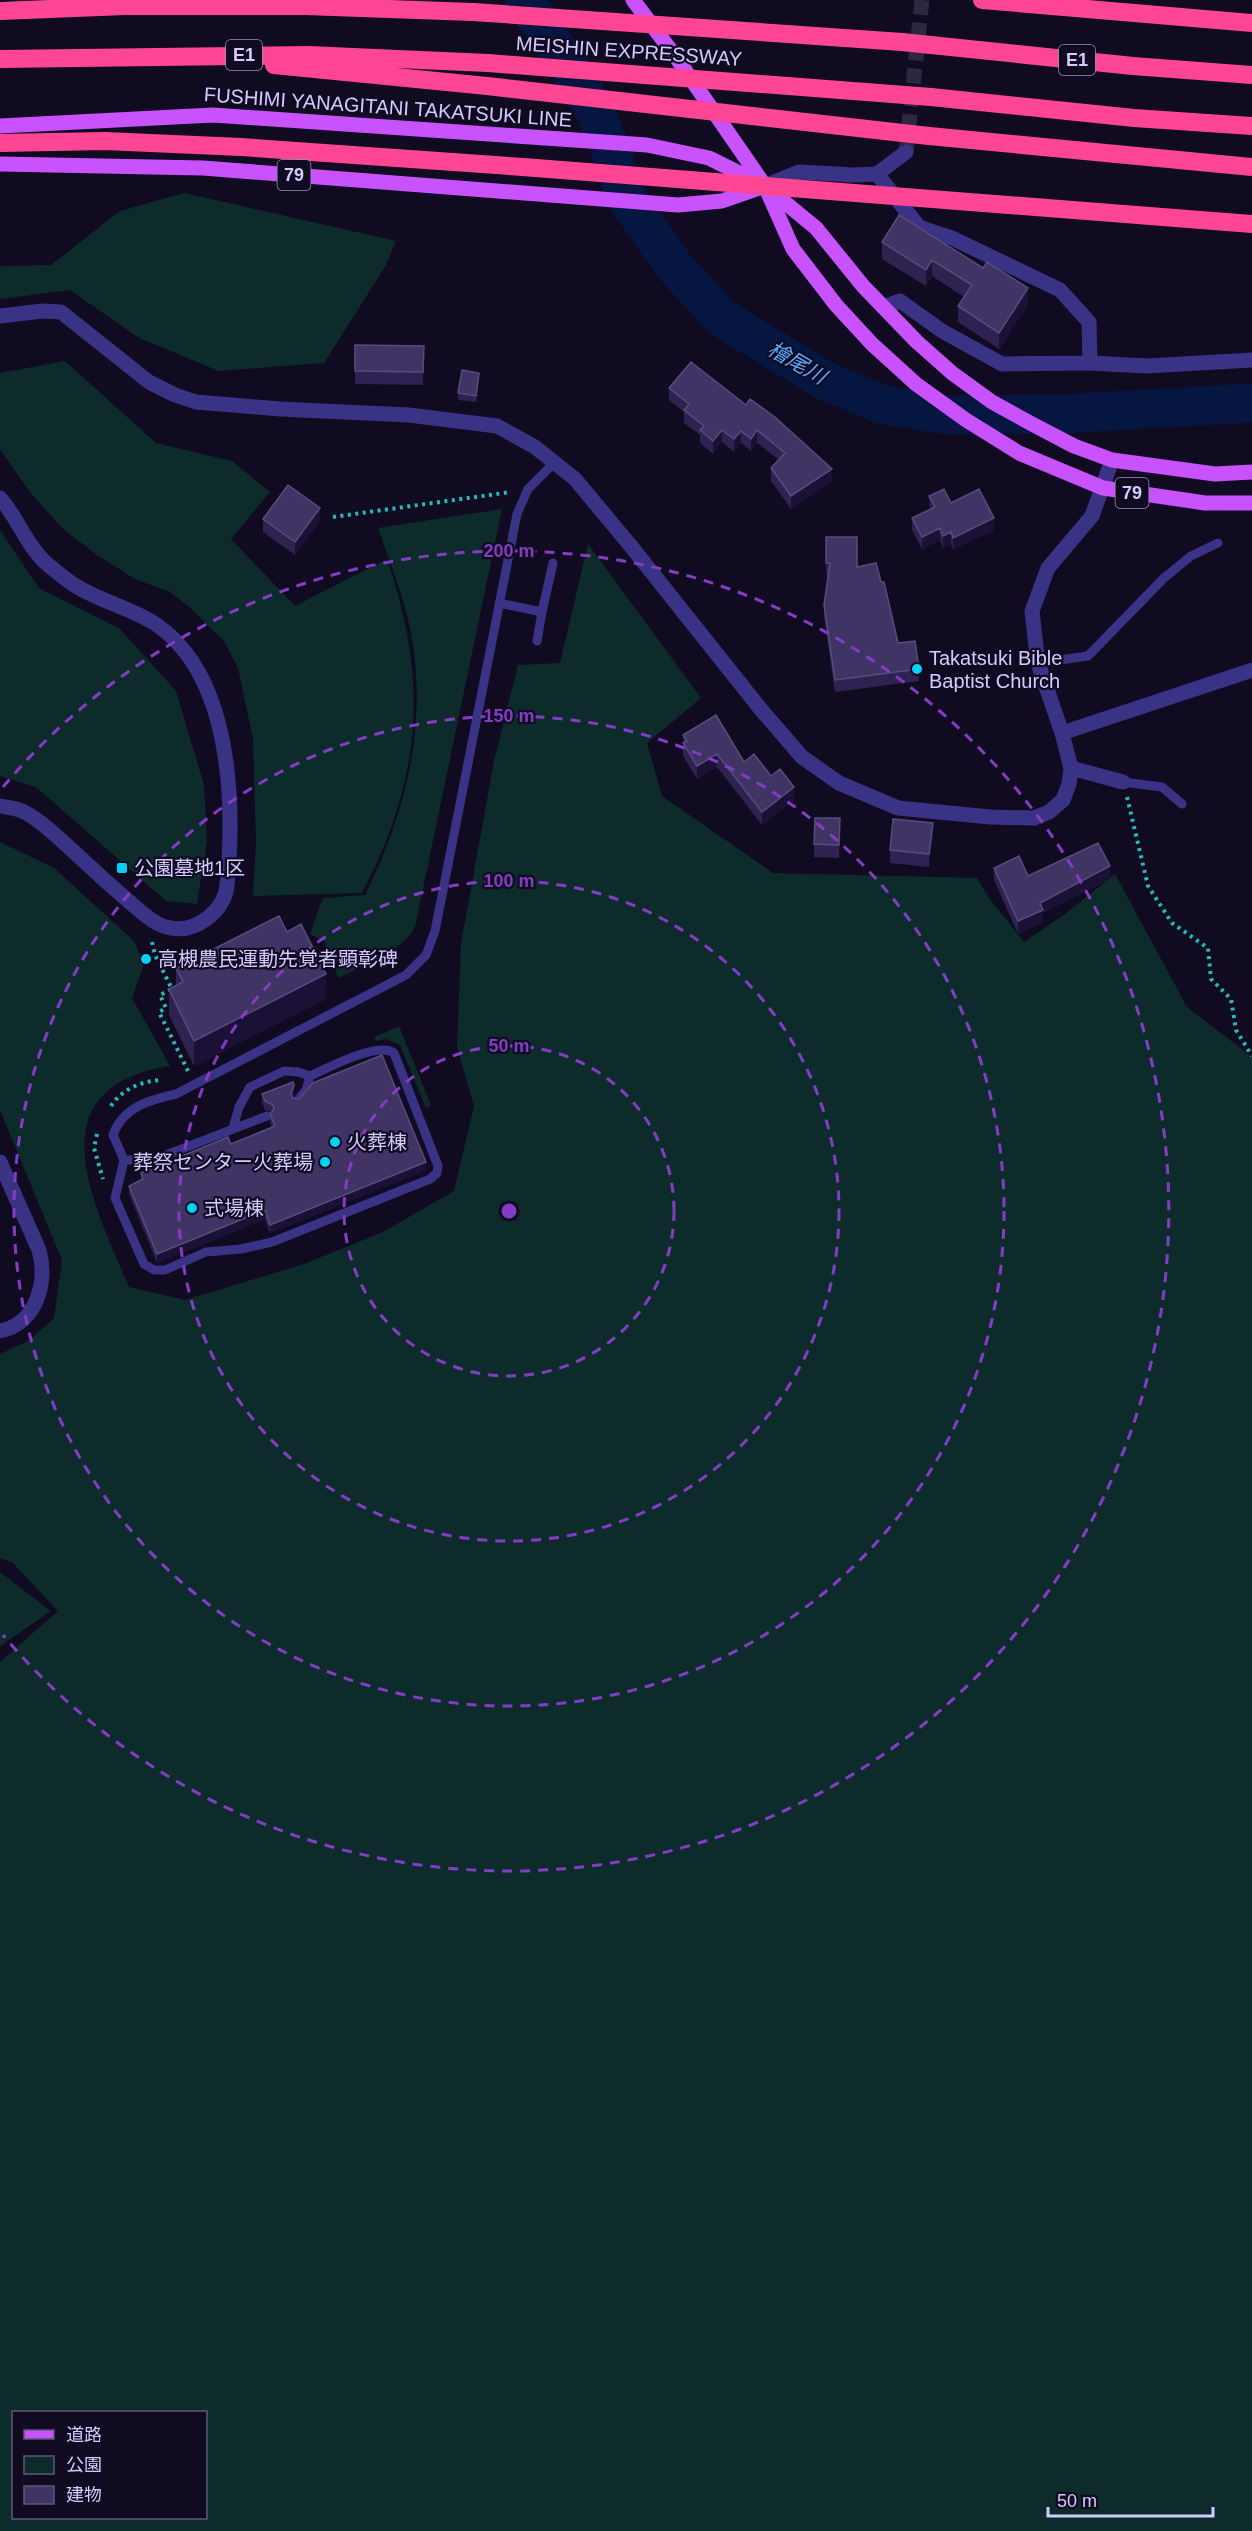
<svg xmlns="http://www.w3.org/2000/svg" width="1252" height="2531" font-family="Arial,'Noto Sans JP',sans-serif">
	<rect width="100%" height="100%" fill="#100b21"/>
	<path fill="#0e2b2c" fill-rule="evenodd" d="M 184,193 L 396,241 L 386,265 L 324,363 L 219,371 L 139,338 L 70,290 L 0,299 L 0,266 L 51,265 L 120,211 Z
		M 65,361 L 156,443 L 232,461 L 270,492 L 231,539 L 295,606 L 387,559 C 429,682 422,778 362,893 L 253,896 L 256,841 L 253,739 L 238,668 L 224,641 L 188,606 L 170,592 L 135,579 L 97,555 L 63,529 L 29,491 L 0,449 L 0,373 Z
		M 502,509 L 415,927 C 398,955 367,964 338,978 L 324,941 L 310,934 L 323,898 L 365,895 C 406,813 428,725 411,633 C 404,597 390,562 378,528 Z
		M 0,530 L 39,588 L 119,628 L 176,691 L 204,785 L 207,841 L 197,904 L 166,901 L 36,787 L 0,776 Z
		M 588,544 L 701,698 L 647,743 L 662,796 L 773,873 L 977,878 L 989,898 L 1024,942 L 1065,914 L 1115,874 L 1187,1007 L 1252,1057 L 1252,2531 L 0,2531 L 0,1662 L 58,1611 L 13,1563 L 0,1558 L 0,1354 L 28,1341 L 54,1318 L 62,1260 L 0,1110 L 0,842 L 54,868 L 134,941 L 144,964 L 132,998 L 170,1066 C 32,1088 94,1204 129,1287 L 185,1300 L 304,1264 L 383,1232 L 454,1191 L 474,1106 L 457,1047 L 461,944 L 494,761 L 518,665 L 560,663 ZM 14,2412 L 206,2412 L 206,2518 L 14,2518 Z
		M 399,1026 L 431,1105 L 426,1108 L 400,1045 L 386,1039 L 376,1041 L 374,1037 Z
		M 0,1572 L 51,1611 L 0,1646 Z"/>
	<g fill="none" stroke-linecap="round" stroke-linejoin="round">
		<path stroke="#051740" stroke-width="39" d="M 524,0 L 572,71 L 595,111 L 612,154 L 625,196 L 674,266 L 722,318 L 824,380 L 883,405 L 947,415 L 1059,414 L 1252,403"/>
		<path stroke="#2d2842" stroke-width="15" stroke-dasharray="15 8" stroke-linecap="butt" d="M 906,152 L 922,0"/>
		<path stroke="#23bbbb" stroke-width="4" stroke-dasharray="3 4.5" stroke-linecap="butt" d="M 333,517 L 511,492
			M 1127,797 L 1148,886 L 1172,923 L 1208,948 L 1211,979 L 1231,999 L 1236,1030 L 1252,1056
			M 152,942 L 155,955 L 172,989 L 160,995 L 166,1008 L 159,1012 L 188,1071
			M 111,1106 C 122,1089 142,1081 161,1080
			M 97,1134 L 94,1148 L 103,1179"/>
		<path stroke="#3a3285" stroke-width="9" d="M 499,603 L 542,612 L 553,563
			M 537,641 L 542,612
			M 1038,663 L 1088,656 L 1164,578 L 1191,556 L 1218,543
			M 1123,782 L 1162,787 L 1182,804
			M 267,1116 L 153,1160 L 124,1160 L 113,1135 C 123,1107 149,1100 176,1094 L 406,975 L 426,955 L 435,931 L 517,514 L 528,489 L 554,463
			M 233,1128 L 239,1107 L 250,1087 L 284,1071 L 298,1072 L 310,1076
			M 124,1160 L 115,1198 L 144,1264 L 154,1270 L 165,1270 L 206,1252 L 241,1249 L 272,1242 L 430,1179 L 437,1173 L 438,1166 L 394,1053 C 378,1041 328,1068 310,1076 L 306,1090 L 297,1101"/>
		<path stroke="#3a3285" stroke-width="15" d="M 877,174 L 919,227 L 952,238 L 1060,290 L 1089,322 L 1090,363
			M 765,186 L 799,172 L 853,175 L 877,174 L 906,152
			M 883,307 L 900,301 L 942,331 L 1002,364 L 1090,363 L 1147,366 L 1252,360
			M 0,316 L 42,311 L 61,312 L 149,382 L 175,395 L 196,402 L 280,409 L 409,415 L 497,426 L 535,447 L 575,479 L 630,545 L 763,712 L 802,757 L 839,783 L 898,808 L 990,817 L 1034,818 L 1049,812 L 1063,800 L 1069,784 L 1071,768 L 1062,733 L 1038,663 L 1032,611 L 1048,568 L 1092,516 L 1112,460
			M 0,498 C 18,518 26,545 47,564 C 56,571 66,580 76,586 C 100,601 130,608 154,623 C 232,674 235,803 227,886 C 224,911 196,933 171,928 C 156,926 144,914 133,905 C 112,887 92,869 72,850 C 56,836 41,820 22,811 C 16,808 7,807 0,806
			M 1062,733 L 1252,670
			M 1071,768 L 1123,782
			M 0,1162 L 39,1250 C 48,1281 37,1324 0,1331"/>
		<path stroke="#c952ff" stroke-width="15" d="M 633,0 L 678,60 L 765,186 L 793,249 L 836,305 L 872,344 L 916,384 L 966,420 L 1019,453 L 1103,488 L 1205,503 L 1252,503
			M 0,126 L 213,115 L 647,145 L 709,158 L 765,186 L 816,228 L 863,286 L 916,341 L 952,373 L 992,402 L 1032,424 L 1074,446 L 1112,460 L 1215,474 L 1252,472
			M 0,164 L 203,168 L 678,205 L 722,201 L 762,187"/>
		<path stroke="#ff4694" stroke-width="18" d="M 982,0 L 1252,23
			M 0,11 L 125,6 L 305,6 L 473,12
			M 902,42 L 1133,66 L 1252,75
			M 0,59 L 308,55 L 488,63
			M 274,65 L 487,86
			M 931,97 L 1134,118 L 1252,126
			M 929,136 L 1252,167
			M 0,143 L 105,141 L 241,147 L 523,167"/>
		<path stroke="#ff4694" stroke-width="18" d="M 473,12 L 902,42
			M 488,63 L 931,97
			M 487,86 L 929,136
			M 523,167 L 1252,224"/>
	</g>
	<path fill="#2e2251" d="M 899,215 L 1028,305 L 999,349 L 958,322 L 958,306 L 964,297 L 932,276 L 926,286 L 882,259 L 882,242 Z
		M 355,345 L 424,346 L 423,385 L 355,384 Z
		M 691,362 L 832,481 L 791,509 L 771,481 L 771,468 L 779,460 L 757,443 L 751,451 L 741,443 L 734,452 L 722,442 L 713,454 L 700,443 L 700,435 L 684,423 L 684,412 L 669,400 L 669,388 Z
		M 479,379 L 476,402 L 458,400 L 458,393 Z
		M 929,496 L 951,503 L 994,530 L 953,550 L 951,544 L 943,548 L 940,540 L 922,549 L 912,530 L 912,518 L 930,509 Z
		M 263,519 L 320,521 L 295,555 L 263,532 Z
		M 826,537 L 857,567 L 881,582 L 898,643 L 919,669 L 919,681 L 835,692 L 824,617 L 824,605 L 829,575 L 826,575 Z
		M 683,735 L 744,762 L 771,776 L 794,800 L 762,825 L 717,767 L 697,779 L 683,756 Z
		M 840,831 L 839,858 L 814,857 L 814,844 Z
		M 933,836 L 929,867 L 890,863 L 890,850 Z
		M 994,868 L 1028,876 L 1110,879 L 1043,913 L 1043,922 L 1018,934 L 994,880 Z
		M 287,932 L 326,999 L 194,1066 L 169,1015 L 169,989 L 176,986 L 176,968 Z
		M 262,1094 L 294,1094 L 293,1097 L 426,1170 L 270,1233 L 265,1219 L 157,1263 L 129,1194 L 129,1186 L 141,1180 L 141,1173 L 231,1144 L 272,1128 L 270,1122 L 270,1114 L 271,1112 L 265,1110 L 262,1103 Z"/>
	<path fill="#1b1136" d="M 932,260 L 932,276 L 926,286 L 926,270 Z
		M 1028,288 L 1028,305 L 999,349 L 999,333 Z
		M 479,373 L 479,379 L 476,402 L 476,396 Z
		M 722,430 L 722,442 L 713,454 L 713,441 Z
		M 757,430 L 757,443 L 751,451 L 751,439 Z
		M 741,431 L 741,443 L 734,452 L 734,439 Z
		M 832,469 L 832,481 L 791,509 L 791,496 Z
		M 320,508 L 320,521 L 295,555 L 295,542 Z
		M 994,518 L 994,530 L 953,550 L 953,538 Z
		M 940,528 L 940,540 L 922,549 L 922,537 Z
		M 951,532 L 951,544 L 943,548 L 943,536 Z
		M 717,754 L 717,767 L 697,779 L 697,766 Z
		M 794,787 L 794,800 L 762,825 L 762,812 Z
		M 933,823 L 933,836 L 929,867 L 929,854 Z
		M 1110,866 L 1110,879 L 1043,913 L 1043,922 L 1018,934 L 1018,921 L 1040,903 Z
		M 326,974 L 326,999 L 194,1066 L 194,1041 Z
		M 294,1085 L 294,1094 L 291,1103 L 291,1094 Z
		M 426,1162 L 426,1170 L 270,1233 L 270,1225 Z
		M 265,1210 L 265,1219 L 157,1263 L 157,1254 Z"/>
	<path fill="#403464" stroke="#574c7c" stroke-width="1.5" d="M 899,215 L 983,268 L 987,262 L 1028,288 L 999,333 L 958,306 L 972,285 L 932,260 L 926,270 L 882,242 Z
		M 355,345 L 424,346 L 423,372 L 355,371 Z
		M 691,362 L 746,405 L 750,399 L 776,418 L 832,469 L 791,496 L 771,468 L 785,453 L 757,430 L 751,439 L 741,431 L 734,439 L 722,430 L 713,441 L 700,430 L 704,426 L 684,410 L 689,404 L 669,388 Z
		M 462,370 L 479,373 L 476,396 L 458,393 Z
		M 288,485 L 320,508 L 295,542 L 263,519 Z
		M 944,489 L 951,503 L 979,489 L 994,518 L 953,538 L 951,532 L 943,536 L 940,528 L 922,537 L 912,518 L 935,507 L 929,496 Z
		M 826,537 L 857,537 L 857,567 L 876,563 L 881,582 L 884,582 L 898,643 L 915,641 L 919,669 L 835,680 L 824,605 L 830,563 L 826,563 Z
		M 716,715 L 744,762 L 754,754 L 771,776 L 780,769 L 794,787 L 762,812 L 717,754 L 697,766 L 683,743 L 687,741 L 683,735 Z
		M 815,818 L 840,818 L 839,845 L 814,844 Z
		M 893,819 L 933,823 L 929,854 L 890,850 Z
		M 1098,843 L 1110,866 L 1040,903 L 1043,910 L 1018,921 L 994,868 L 1019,856 L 1028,876 Z
		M 279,916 L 287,932 L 301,924 L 326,974 L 194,1041 L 169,989 L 183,982 L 176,968 Z
		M 382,1055 L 426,1162 L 270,1225 L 265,1210 L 157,1254 L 129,1186 L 143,1179 L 141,1173 L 228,1137 L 231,1144 L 275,1126 L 270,1114 L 274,1109 L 273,1105 L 265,1101 L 262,1094 L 293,1082 L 294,1085 L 291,1094 L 293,1098 L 299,1099 L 313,1083 Z"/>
	<g fill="none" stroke="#843cc5" stroke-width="3" stroke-dasharray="10 8">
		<circle cx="509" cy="1211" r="165"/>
		<circle cx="509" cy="1211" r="330"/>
		<circle cx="509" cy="1211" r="495"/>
		<path d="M3 787A660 660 0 1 1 3 1635"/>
	</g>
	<g fill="#00cff6" stroke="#100b21" stroke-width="2">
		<circle cx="917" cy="669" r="6"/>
		<rect x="116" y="862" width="12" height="12" rx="3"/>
		<circle cx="146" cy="959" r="6"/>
		<circle cx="335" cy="1142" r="6"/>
		<circle cx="325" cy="1162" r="6"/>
		<circle cx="192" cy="1208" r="6"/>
	</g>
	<g text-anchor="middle" stroke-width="4.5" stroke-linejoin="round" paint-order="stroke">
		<g fill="#100b21" stroke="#9991bc" stroke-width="1.5">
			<rect x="226" y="40" width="36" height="30" rx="4.5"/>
			<rect x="1059" y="45" width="36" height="30" rx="4.5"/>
			<rect x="277.5" y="160" width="33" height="30" rx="4.5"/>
			<rect x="1115.5" y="478" width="33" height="30" rx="4.5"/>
		</g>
		<g font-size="18" font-weight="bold" fill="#d4cbff">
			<text x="244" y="61">E1</text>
			<text x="1077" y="66">E1</text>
			<text x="294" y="181">79</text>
			<text x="1132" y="499">79</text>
		</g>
		<g font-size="20" fill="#d4cbff" stroke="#100b21">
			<text transform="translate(629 51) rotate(4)" y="7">MEISHIN EXPRESSWAY</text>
			<text transform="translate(388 107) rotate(4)" y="7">FUSHIMI YANAGITANI TAKATSUKI LINE</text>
		</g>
		<g font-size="20" fill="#d4cbff" stroke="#100b21" text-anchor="start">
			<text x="929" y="665">Takatsuki Bible<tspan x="929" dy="23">Baptist Church</tspan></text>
			<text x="134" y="875">公園墓地1区</text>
			<text x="158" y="966">高槻農民運動先覚者顕彰碑</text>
			<text x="347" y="1149">火葬棟</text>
			<text x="313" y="1169" text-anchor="end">葬祭センター火葬場</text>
			<text x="204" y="1215">式場棟</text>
		</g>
		<g font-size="21" font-style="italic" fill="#59a8ff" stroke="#100b21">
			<text transform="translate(797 363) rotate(30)" y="7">檜尾川</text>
		</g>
	</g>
	<circle cx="509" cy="1211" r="9" fill="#843cc5" stroke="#100b21" stroke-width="3"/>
	<g font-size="18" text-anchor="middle" font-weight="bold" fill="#843cc5" stroke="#100b21" stroke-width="4.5" stroke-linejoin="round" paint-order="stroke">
		<text x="509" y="557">200 m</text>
		<text x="509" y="722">150 m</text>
		<text x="509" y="887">100 m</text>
		<text x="509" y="1052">50 m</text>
	</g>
	<rect x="12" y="2411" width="195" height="108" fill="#100b21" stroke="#5e587a" stroke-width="1.5"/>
	<rect x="24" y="2430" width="30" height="9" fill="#c952ff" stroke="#5e587a" stroke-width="1.5"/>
	<text x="66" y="2441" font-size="18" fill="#d4cbff">道路</text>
	<rect x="24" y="2456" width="30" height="18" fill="#0e2b2c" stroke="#5e587a" stroke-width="1.5"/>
	<text x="66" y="2471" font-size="18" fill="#d4cbff">公園</text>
	<rect x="24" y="2486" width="30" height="18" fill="#403464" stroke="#5e587a" stroke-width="1.5"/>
	<text x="66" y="2501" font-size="18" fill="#d4cbff">建物</text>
	<path d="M1048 2507v9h165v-9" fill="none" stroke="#d4cbff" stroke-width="3"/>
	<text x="1057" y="2507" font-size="18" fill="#d4cbff" stroke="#100b21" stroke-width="4.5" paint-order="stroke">50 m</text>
</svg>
